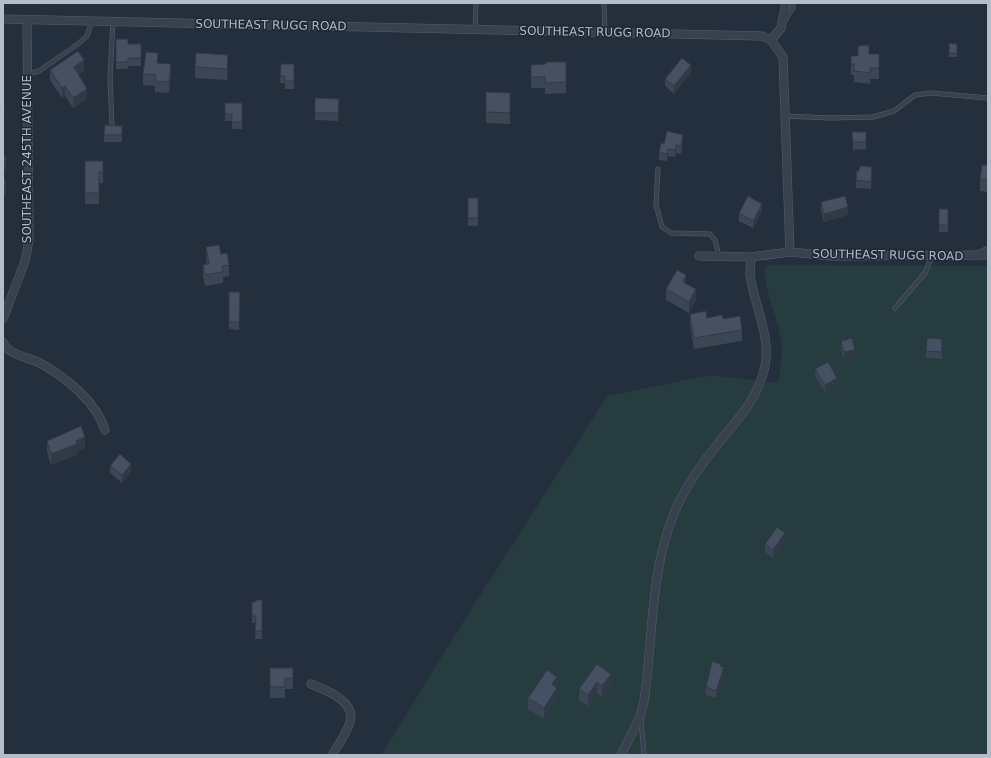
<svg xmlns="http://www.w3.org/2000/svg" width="991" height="758" font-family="'DejaVu Sans',sans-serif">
	<rect width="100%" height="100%" fill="#242f3e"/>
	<path fill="#263c3f" d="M 770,265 L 988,266 L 988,755 L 381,755 L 465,619 L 607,396 L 711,375 L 778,383 C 781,366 784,350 780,334 C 775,311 764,291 765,268 Z"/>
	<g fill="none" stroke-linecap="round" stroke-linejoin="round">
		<g stroke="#565f6c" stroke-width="5">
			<path id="lane" d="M 604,3 L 605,32
				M 784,22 L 793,8 L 793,3
				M 475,29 L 476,3
				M 27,74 L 39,71 L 78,44 L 87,36 L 92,21
				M 785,116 L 830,118 L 873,117 L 894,111 L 915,95 L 931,93 L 988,98
				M 112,127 L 110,77 L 113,22
				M 658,169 L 656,205 L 662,227 L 671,233 L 710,234 L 715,240 L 719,256
				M 978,253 L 988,248
				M 895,308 L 925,273 L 932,256
				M 641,720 L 644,755"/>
		</g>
		<g stroke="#565f6c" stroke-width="9">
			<path id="street" d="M 3,19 L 762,36 L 771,40 L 783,57 L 790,252
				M 771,40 L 781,28 L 786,3
				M 699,256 L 751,257 L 790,252 L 832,256 L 988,255
				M 3,319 L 25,261 L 29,240 L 27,20
				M 3,342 C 8,355 28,357 40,363 C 65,377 96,401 105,430
				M 311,684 C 326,690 356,701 350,722 C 347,733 338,745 332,755
				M 621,755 L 640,717 L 644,701 C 654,634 649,563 680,500 C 690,481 703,462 717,445 C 736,421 759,398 765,366 C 771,335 754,305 750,275 C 750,269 751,262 751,257"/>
		</g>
		<use href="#lane" stroke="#38414e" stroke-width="4"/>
		<use href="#street" stroke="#38414e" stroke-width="8"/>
	</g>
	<path fill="#3b4654" d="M 116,39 L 128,44 L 141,44 L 141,66 L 128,66 L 128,69 L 116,69 Z
		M 949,43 L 957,44 L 957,57 L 949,57 Z
		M 869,54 L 879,54 L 879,79 L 870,79 L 870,84 L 854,82 L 854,75 L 851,75 L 851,56 L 858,56 Z
		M 566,62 L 566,93 L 545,94 L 545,88 L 531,88 L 531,65 L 546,64 Z
		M 158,63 L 171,75 L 169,93 L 155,92 L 155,86 L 143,85 L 143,74 Z
		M 281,64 L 294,64 L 294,89 L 285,89 L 285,83 L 280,83 Z
		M 228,66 L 227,80 L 195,78 L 195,67 Z
		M 50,70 L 84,71 L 79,74 L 87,99 L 73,108 L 65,96 L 62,98 L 50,80 Z
		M 691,73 L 674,94 L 665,86 L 665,79 Z
		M 315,98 L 339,99 L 338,121 L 315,120 Z
		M 225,103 L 242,103 L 242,129 L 232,129 L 232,121 L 225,121 Z
		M 510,104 L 510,124 L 486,123 L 486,112 Z
		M 3,105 L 4,105 L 4,122 L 3,122 Z
		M 122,126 L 122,142 L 104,142 L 104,135 Z
		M 852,132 L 866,142 L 866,149 L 853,150 Z
		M 683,142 L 681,154 L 676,153 L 675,157 L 668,156 L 667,161 L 659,160 L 659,152 L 664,144 Z
		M 85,161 L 103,161 L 103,183 L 99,183 L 99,204 L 85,204 Z
		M 988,165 L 988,192 L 980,191 L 980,180 Z
		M 872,174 L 871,189 L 856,188 L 856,180 Z
		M 468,198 L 478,198 L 478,226 L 468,226 Z
		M 821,202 L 848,215 L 824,222 L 821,210 Z
		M 939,209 L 948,209 L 948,232 L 939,232 Z
		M 762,211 L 753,228 L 739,221 L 739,213 Z
		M 206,247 L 221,254 L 229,265 L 229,276 L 223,277 L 223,283 L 205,286 L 203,276 L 203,265 L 207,265 L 206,258 Z
		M 666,289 L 696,300 L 689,313 L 666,300 Z
		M 240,292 L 239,330 L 229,329 L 229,322 Z
		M 690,314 L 707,318 L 723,319 L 742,330 L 742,341 L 694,349 L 690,325 Z
		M 841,341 L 855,357 L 844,360 L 841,348 Z
		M 942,347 L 942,359 L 926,358 L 926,351 Z
		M 815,369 L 837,385 L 825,392 L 815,376 Z
		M 47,441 L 85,448 L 77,452 L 77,455 L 51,465 L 47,452 Z
		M 110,466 L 131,471 L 122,483 L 110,473 Z
		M 785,541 L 773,558 L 765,552 L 765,544 Z
		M 262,600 L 262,639 L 255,639 L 256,623 L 252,623 L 252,602 L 256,602 Z
		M 597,664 L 611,685 L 602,697 L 597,693 L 588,706 L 579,700 L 579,689 Z
		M 721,666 L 724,675 L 716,698 L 706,695 L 706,687 Z
		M 270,668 L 293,668 L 293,689 L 285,689 L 285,698 L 270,698 Z
		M 557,688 L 557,699 L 544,719 L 528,709 L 528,698 Z"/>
	<path fill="#303945" d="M 228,55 L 228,66 L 227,80 L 227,69 Z
		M 84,60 L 84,71 L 74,77 L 74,67 Z
		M 171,64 L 171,75 L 169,93 L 169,82 Z
		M 691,65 L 691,73 L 674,94 L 674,86 Z
		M 65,86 L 65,96 L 62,98 L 62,88 Z
		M 87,89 L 87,99 L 73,108 L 73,98 Z
		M 683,135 L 683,142 L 681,154 L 681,146 Z
		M 676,145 L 676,153 L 675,157 L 675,150 Z
		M 668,149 L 668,156 L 667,161 L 667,154 Z
		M 6,157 L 6,168 L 3,180 L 3,169 Z
		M 872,167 L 872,174 L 871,189 L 871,182 Z
		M 6,185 L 6,196 L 3,197 L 3,186 Z
		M 762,204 L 762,211 L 753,228 L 753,221 Z
		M 848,207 L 848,215 L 824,222 L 824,214 Z
		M 686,275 L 686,286 L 683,282 Z
		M 696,289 L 696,300 L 689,313 L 689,302 Z
		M 855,350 L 855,357 L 844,360 L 844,352 Z
		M 837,378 L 837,385 L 825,392 L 825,385 Z
		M 85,437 L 85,448 L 77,452 L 77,455 L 51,465 L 51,454 L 76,441 Z
		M 131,464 L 131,471 L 122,483 L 122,475 Z
		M 785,533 L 785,541 L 773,558 L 773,550 Z
		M 724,667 L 724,675 L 716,698 L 716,691 Z
		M 611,674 L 611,685 L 602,697 L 602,686 Z
		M 557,677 L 557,688 L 552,684 Z
		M 597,682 L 597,693 L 588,706 L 588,695 Z
		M 557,688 L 557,699 L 544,719 L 544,708 Z"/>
	<path fill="#455162" stroke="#303945" d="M 116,39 L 128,39 L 128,44 L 141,44 L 141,58 L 128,58 L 128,62 L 116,62 Z
		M 949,43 L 957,44 L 957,54 L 949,53 Z
		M 869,45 L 869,54 L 879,54 L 879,68 L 870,68 L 870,73 L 854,71 L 854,64 L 851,64 L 851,56 L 858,56 L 858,46 Z
		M 78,51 L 84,60 L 74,67 L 87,89 L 73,98 L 65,86 L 62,88 L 50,70 Z
		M 146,52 L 158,53 L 157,63 L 171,64 L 169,82 L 155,81 L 156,75 L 143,74 Z
		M 196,53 L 228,55 L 227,69 L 195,67 Z
		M 682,58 L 691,65 L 674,86 L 665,79 Z
		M 546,62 L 566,62 L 566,82 L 545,83 L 545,77 L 531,77 L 531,65 L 546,64 Z
		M 281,64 L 294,64 L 294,81 L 285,81 L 285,76 L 280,76 Z
		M 486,92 L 510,93 L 510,113 L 486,112 Z
		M 315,98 L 339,99 L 338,113 L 315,113 Z
		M 225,103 L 242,103 L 242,122 L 232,122 L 232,114 L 225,114 Z
		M 3,105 L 4,105 L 4,115 L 3,115 Z
		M 105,125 L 122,126 L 122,135 L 104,135 Z
		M 667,131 L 683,135 L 681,146 L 676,145 L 675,150 L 668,149 L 667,154 L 659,152 L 661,143 L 664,144 Z
		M 852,132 L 866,132 L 866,142 L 853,142 Z
		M 3,157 L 6,157 L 3,169 Z
		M 85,161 L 103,161 L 103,172 L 99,172 L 99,193 L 85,193 Z
		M 982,165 L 988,165 L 988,180 L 980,180 Z
		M 860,166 L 872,167 L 871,182 L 856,180 L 857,171 L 859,171 Z
		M 3,174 L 6,185 L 3,186 Z
		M 748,196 L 762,204 L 753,221 L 739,213 Z
		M 845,196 L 848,207 L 824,214 L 821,202 Z
		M 468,198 L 478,198 L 478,218 L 468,218 Z
		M 939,209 L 948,209 L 948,225 L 939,225 Z
		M 219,245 L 221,254 L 227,253 L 229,265 L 222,266 L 223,272 L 205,275 L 203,265 L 209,264 L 206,247 Z
		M 677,270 L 686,275 L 683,282 L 696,289 L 689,302 L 666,289 Z
		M 229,292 L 240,292 L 239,322 L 229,322 Z
		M 706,311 L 707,318 L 722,315 L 723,319 L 740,316 L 742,330 L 694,338 L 690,314 Z
		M 852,338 L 855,350 L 844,352 L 841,341 Z
		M 927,338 L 942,339 L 942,352 L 926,351 Z
		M 828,362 L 837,378 L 825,385 L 815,369 Z
		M 81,426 L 85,437 L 76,441 L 77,444 L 51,454 L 47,441 Z
		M 120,454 L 131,464 L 122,475 L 110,466 Z
		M 777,527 L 785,533 L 773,550 L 765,544 Z
		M 256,600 L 262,600 L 262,631 L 255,631 L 256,616 L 252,616 L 252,602 L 256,602 Z
		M 712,661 L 721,664 L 720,666 L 724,667 L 716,691 L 706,687 Z
		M 597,664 L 611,674 L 602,686 L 597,682 L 588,695 L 579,689 Z
		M 270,668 L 293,668 L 293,678 L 285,678 L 285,687 L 270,687 Z
		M 547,670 L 557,677 L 552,684 L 557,688 L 544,708 L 528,698 Z"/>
	<g text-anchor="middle" stroke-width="3" stroke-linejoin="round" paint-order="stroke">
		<g font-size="12" fill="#b4bcc9" stroke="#1d2633">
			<text transform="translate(271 25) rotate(1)" y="4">SOUTHEAST RUGG ROAD</text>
			<text transform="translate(595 32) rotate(1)" y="4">SOUTHEAST RUGG ROAD</text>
			<text transform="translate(27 159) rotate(-90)" y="4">SOUTHEAST 245TH AVENUE</text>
			<text transform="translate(888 255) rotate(1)" y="4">SOUTHEAST RUGG ROAD</text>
		</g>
	</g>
	<rect width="991" height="758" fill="none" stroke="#b4bcc9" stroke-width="8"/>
</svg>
